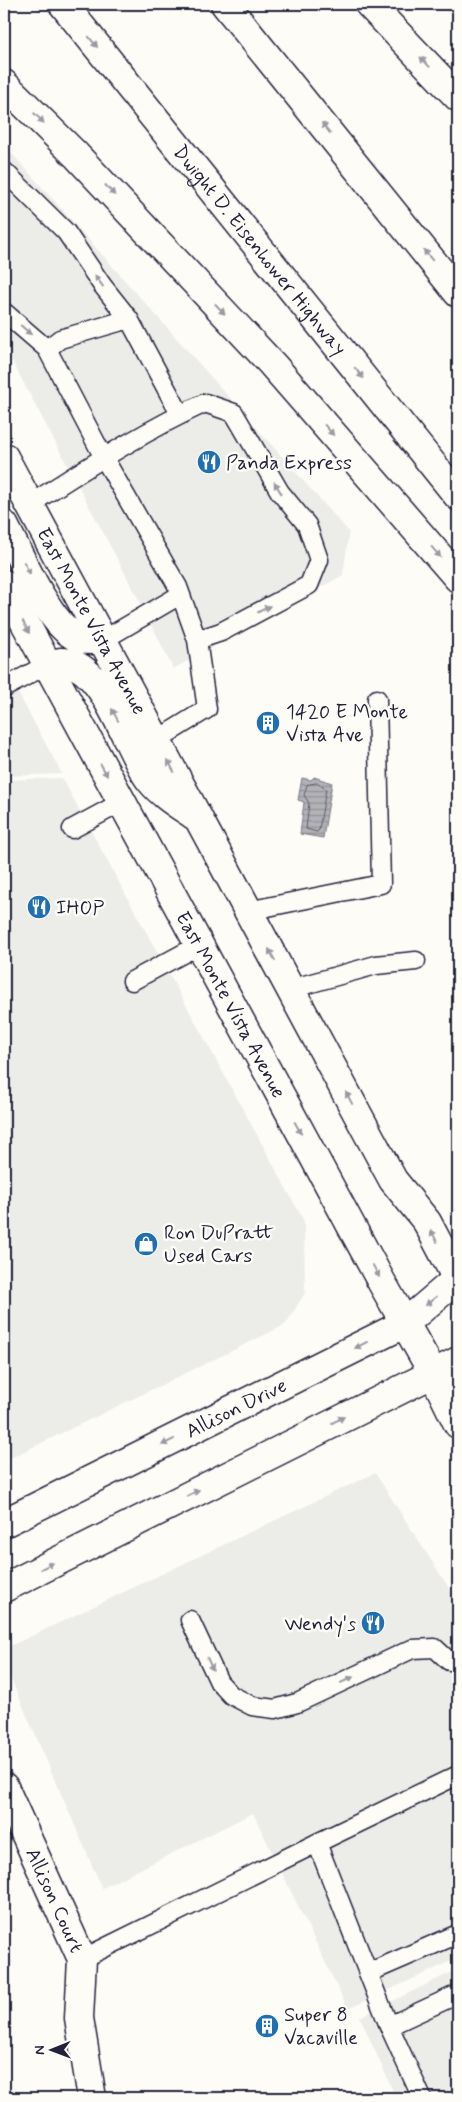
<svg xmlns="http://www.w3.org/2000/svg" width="462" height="2102" font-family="Mynerve,sans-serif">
	<defs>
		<pattern id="water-rules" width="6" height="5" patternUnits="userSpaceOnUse" patternTransform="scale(1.25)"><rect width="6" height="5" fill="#b2b2b7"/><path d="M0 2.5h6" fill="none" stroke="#909096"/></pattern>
	</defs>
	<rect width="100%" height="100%" fill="#fdfcf7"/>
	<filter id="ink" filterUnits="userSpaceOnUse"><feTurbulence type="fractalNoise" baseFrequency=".02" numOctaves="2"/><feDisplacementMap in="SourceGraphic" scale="10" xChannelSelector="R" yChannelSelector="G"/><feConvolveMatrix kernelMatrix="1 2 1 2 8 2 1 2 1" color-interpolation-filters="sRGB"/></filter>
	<g filter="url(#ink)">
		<path fill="#ecece9" d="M 4,148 L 7,148 L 349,532 L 343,575 L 173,669 L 147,615 L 4,346 Z
			M 4,667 L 62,774 L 4,776 Z
			M 62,778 L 304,1221 L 305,1293 L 285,1325 L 4,1461 L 4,780 Z
			M 375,1473 L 458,1602 L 458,1958 L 348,2009 L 253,1813 L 102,1888 L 4,1663 L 4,1649 Z
			M 458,1969 L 458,2098 L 396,2098 L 360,2017 Z"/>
		<path fill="url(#water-rules)" stroke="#787885" d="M 314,777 L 332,783 L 323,838 L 300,834 L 304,802 L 298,800 L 302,778 L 311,780 Z"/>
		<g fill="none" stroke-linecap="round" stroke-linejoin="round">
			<path stroke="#5c5c6d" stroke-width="1" d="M 317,783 L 326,789 L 319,830 L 317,832 L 306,829 L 309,803 L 304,795 L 307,785 Z"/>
			<g stroke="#22223b" stroke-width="21">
				<path id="lane" d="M 4,171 L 66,232 L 102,285 L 129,319 L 180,414
					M 4,312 L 47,349 L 104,458 L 178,587 L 197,640 L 207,709 L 157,740
					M 47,349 L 60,339 L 129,319
					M 29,505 C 85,468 144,431 205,403 L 234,413 L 280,492 L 307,525 L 319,560 L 309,585 L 221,632 L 197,640
					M 103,640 L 180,595
					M 4,688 L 46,665
					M 72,829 L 122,802
					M 248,911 L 381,884 L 377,699
					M 132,981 L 199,945
					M 290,989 L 376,965 L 416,961
					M 190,1620 L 219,1682 L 231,1695 L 252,1706 L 275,1709 L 297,1703 L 412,1649 L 435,1648 L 449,1661
					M 317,1843 L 389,2026 L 458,1994
					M 82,1959 L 317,1843 L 458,1775
					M 368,1973 L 458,1934
					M 389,2026 L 422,2098"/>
			</g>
			<g stroke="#22223b" stroke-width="31">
				<g id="street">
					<path id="s1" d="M 4,1787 L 82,1959 L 79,2018 L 92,2098"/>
				</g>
			</g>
			<g stroke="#22223b" stroke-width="31">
				<g id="secondary">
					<path id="s2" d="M 4,457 L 393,1180 L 427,1222 L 458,1281"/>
					<path d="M 4,525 C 19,553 47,620 73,635 C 82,641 93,640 103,640"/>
					<path id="s3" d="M 4,584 L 381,1281 L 433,1373 L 458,1424"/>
					<path d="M 46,665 C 51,664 56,663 61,662 C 105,661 127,752 150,780 C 163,796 179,805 195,816"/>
					<path id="s4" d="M 4,1523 L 404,1324 L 458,1278"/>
					<path d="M 4,1588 L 458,1361"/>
				</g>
			</g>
			<g stroke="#22223b" stroke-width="31">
				<g id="highway">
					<path id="s5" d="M 63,4 L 458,496"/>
					<path d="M 225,4 L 458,293"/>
					<path d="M 369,4 L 458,97"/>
					<path d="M 4,84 L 76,155 L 272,364 L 458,578"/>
				</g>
			</g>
			<use href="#lane" stroke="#fdfcf7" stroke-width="18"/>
			<use href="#street" stroke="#fdfcf7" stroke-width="28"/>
			<use href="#secondary" stroke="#fdfcf7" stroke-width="28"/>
			<use href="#highway" stroke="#fdfcf7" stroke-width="28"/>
		</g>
		<defs><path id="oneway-solid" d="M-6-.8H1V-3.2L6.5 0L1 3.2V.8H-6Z" transform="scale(1.25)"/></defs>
		<g fill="#9a9aa2">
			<use href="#oneway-solid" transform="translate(93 42) rotate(51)"/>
			<use href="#oneway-solid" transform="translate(425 62) rotate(-134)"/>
			<use href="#oneway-solid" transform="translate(39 118) rotate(45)"/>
			<use href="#oneway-solid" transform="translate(326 128) rotate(-129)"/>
			<use href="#oneway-solid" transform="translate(110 190) rotate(47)"/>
			<use href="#oneway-solid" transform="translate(428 255) rotate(-129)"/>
			<use href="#oneway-solid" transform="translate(99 281) rotate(-125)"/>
			<use href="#oneway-solid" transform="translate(220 309) rotate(47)"/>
			<use href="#oneway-solid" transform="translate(26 330) rotate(41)"/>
			<use href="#oneway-solid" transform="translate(359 373) rotate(51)"/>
			<use href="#oneway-solid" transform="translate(329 430) rotate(49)"/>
			<use href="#oneway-solid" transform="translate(278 488) rotate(-122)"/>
			<use href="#oneway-solid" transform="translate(436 552) rotate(49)"/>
			<use href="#oneway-solid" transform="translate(27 568) rotate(62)"/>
			<use href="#oneway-solid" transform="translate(264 609) rotate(-28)"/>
			<use href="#oneway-solid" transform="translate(26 627) rotate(62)"/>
			<use href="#oneway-solid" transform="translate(115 715) rotate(-118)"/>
			<use href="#oneway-solid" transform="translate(171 766) rotate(-118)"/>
			<use href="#oneway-solid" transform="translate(104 770) rotate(61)"/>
			<use href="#oneway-solid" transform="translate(272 955) rotate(-118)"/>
			<use href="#oneway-solid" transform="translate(349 1098) rotate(-118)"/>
			<use href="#oneway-solid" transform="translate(298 1128) rotate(61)"/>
			<use href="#oneway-solid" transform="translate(434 1236) rotate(-118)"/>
			<use href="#oneway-solid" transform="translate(376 1271) rotate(62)"/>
			<use href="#oneway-solid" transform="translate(431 1301) rotate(140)"/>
			<use href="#oneway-solid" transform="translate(361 1345) rotate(153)"/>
			<use href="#oneway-solid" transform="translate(338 1420) rotate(-27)"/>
			<use href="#oneway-solid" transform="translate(168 1442) rotate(154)"/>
			<use href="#oneway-solid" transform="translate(193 1493) rotate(-27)"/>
			<use href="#oneway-solid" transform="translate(47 1566) rotate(-26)"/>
			<use href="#oneway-solid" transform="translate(210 1664) rotate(65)"/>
			<use href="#oneway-solid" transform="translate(347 1680) rotate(-25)"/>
		</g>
	</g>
	<defs>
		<g id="restaurant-disc" transform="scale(1.25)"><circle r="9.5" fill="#1f6fb2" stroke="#fdfcf7"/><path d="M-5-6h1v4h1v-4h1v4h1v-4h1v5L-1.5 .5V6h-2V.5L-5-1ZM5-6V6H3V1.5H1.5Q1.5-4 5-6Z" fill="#fff"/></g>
		<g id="building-disc" transform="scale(1.25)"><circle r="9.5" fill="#1f6fb2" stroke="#fdfcf7"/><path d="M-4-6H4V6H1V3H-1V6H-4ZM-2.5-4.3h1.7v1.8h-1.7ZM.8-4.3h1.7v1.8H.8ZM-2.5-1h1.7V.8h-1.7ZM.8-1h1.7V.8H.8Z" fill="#fff"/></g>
		<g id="shop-disc" transform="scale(1.25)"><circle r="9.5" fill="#1f6fb2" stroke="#fdfcf7"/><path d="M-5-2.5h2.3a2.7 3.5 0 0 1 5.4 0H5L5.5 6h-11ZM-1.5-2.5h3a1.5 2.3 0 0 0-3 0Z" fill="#fff"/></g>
	</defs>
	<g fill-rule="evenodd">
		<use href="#restaurant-disc" x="209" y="462"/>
		<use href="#building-disc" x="268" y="723"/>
		<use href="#restaurant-disc" x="39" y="907"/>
		<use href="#shop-disc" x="146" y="1244"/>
		<use href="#restaurant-disc" x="373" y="1623"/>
		<use href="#building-disc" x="267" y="2026"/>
	</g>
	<g text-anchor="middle" stroke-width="5" stroke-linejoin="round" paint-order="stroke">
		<g font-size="20" fill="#22223b" stroke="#fdfcf7">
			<text dy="7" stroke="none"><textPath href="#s5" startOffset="315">Dwight D. Eisenhower Highway</textPath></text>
			<text dy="7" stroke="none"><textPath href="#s2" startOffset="186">East Monte Vista Avenue</textPath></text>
			<text dy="7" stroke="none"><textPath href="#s3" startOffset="478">East Monte Vista Avenue</textPath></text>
			<text dy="7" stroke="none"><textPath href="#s4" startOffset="259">Allison Drive</textPath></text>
			<text dy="7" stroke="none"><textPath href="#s1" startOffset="124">Allison Court</textPath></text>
		</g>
		<g font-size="20" fill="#22223b" stroke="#fdfcf7" text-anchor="start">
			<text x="226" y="469">Panda Express</text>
			<text x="286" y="718">1420 E Monte<tspan x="286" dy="23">Vista Ave</tspan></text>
			<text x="56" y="914">IHOP</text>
			<text x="164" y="1239">Ron DuPratt<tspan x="164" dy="23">Used Cars</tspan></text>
			<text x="356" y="1630" text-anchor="end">Wendy's</text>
			<text x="284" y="2021">Super 8<tspan x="284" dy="23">Vacaville</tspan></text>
		</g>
	</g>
	<rect width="462" height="2102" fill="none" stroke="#fdfcf7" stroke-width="20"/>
	<rect x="10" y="10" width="442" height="2082" fill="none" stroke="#22223b" stroke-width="2" filter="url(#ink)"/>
	<g transform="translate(52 2050) rotate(269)" stroke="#fdfcf7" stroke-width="4" paint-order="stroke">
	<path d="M0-4L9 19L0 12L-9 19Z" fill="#22223b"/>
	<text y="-8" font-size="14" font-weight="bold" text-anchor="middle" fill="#22223b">N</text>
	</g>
</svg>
